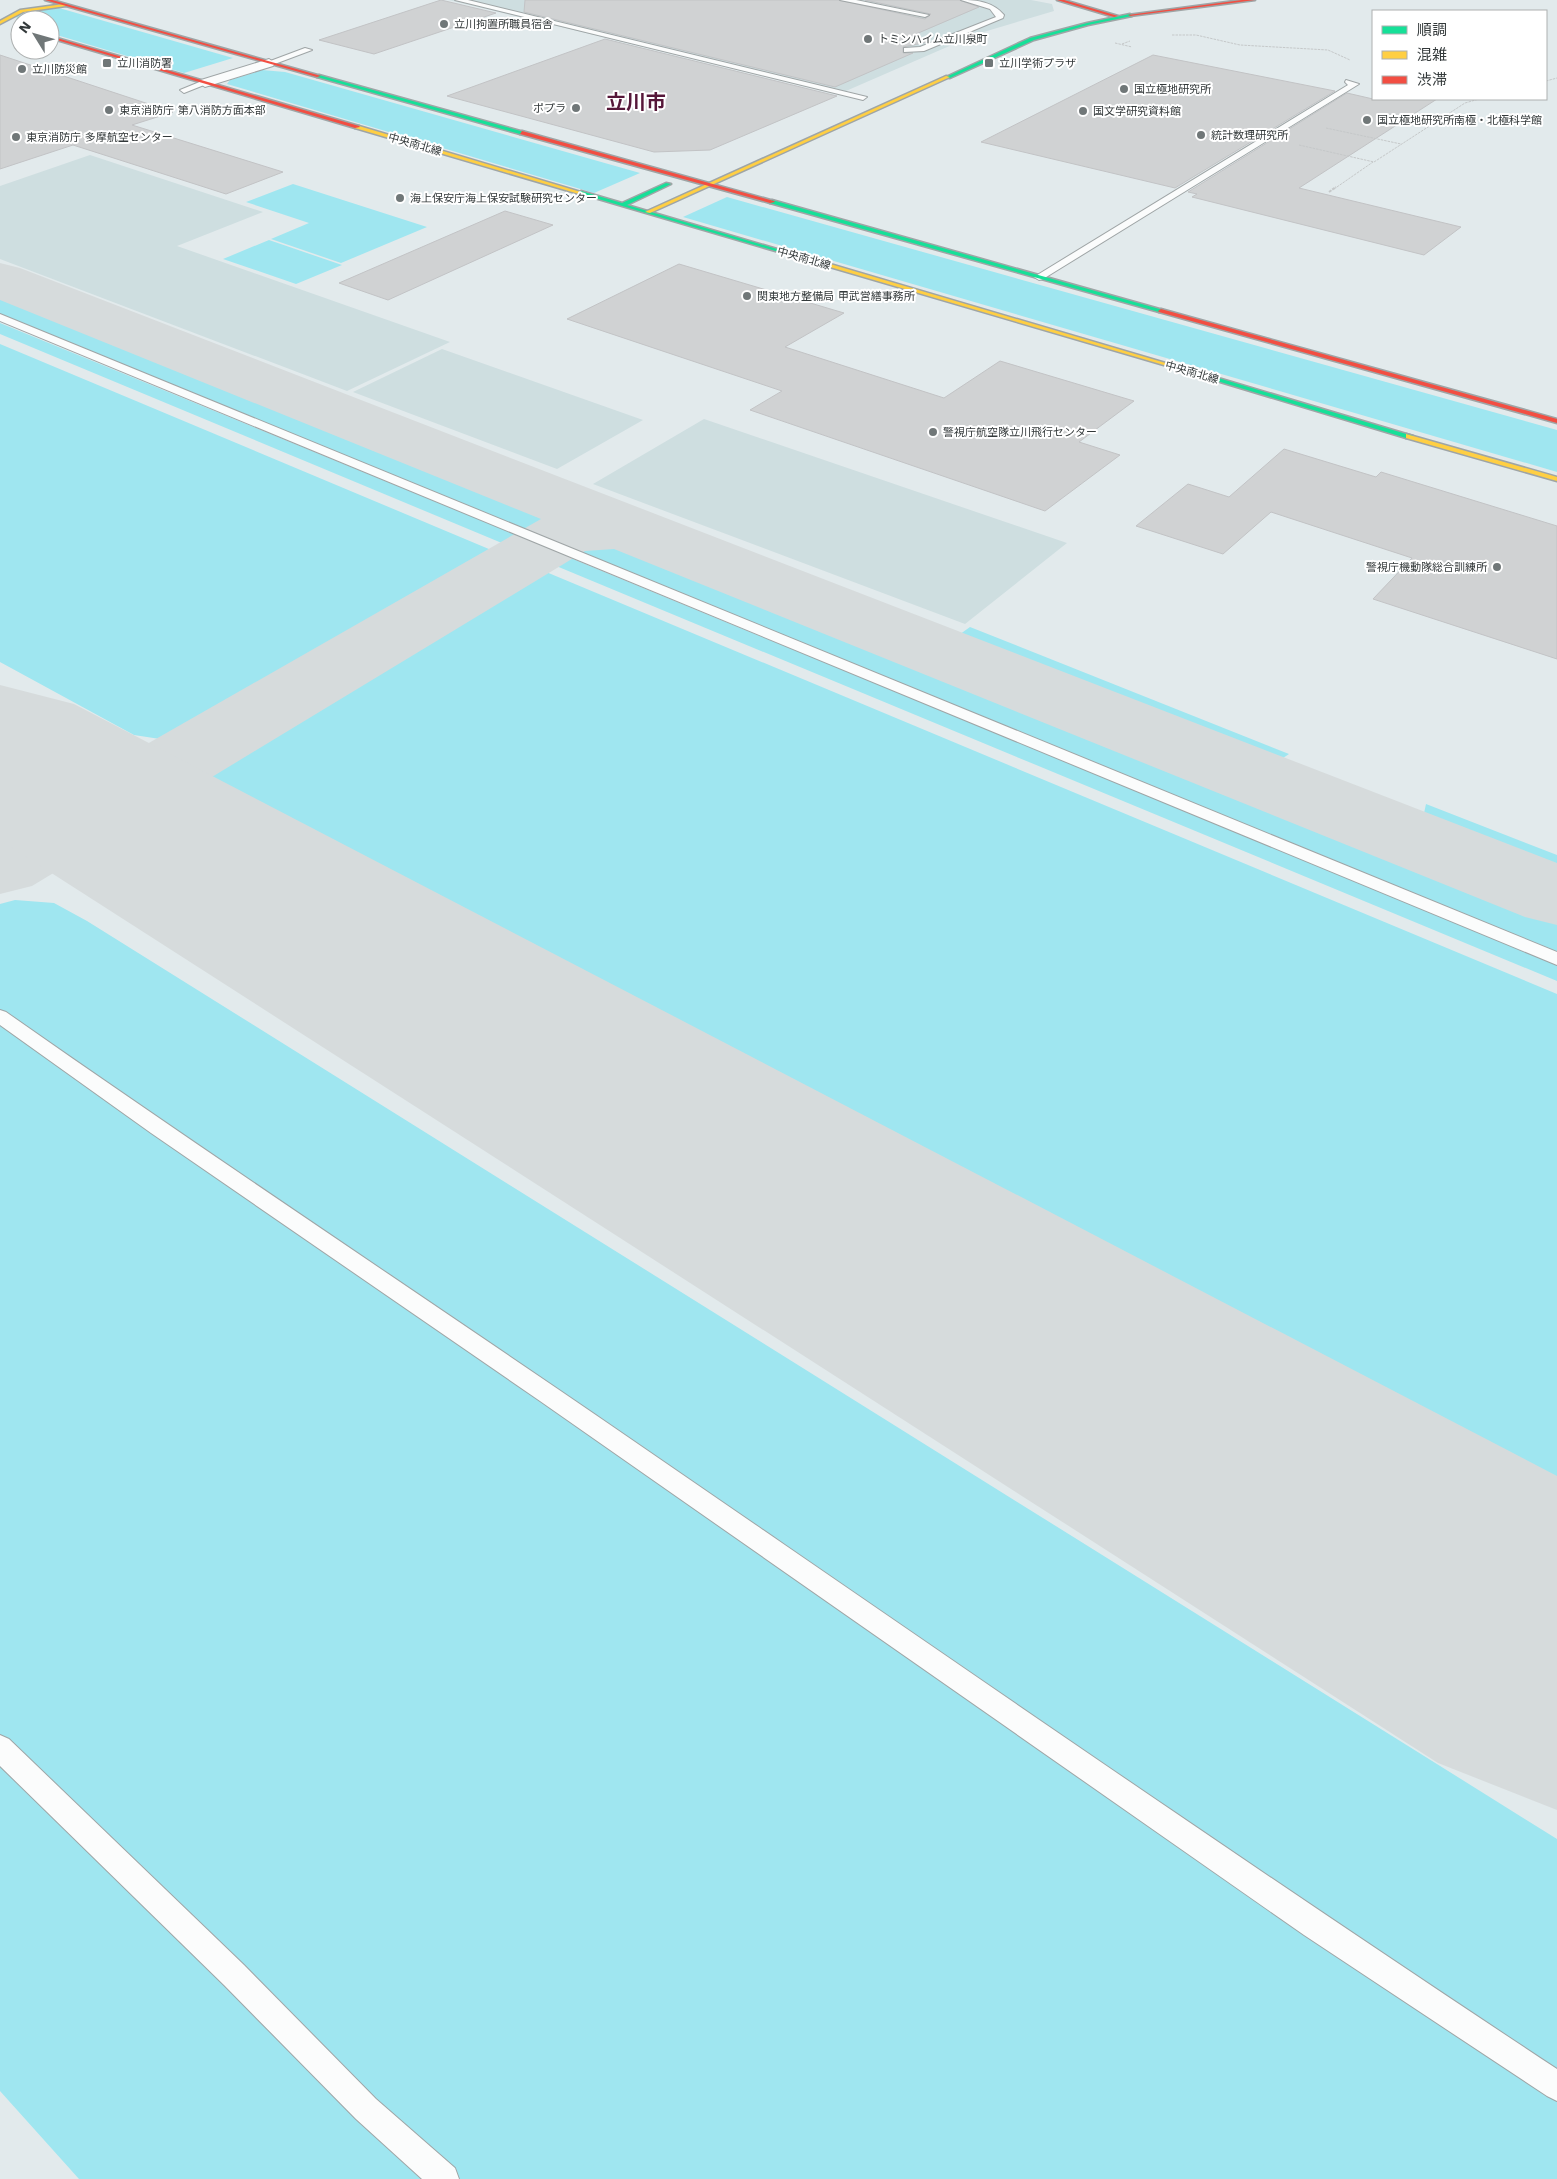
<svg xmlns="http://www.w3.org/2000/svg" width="1557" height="2179" font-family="'Work Sans','Noto Sans JP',sans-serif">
	<rect width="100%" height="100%" fill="#e2eaec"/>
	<path fill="#cedee0" d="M 449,0 L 1031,0 L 1052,4 L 1054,11 L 977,34 L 839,94 Z
		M 90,155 L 263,212 L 177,246 L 450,342 L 347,391 L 0,259 L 0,186 Z
		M 442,349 L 643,420 L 557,469 L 353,392 Z
		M 704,419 L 1067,543 L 965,624 L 593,484 Z"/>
	<path fill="#9fe6f0" d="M 59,8 L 233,58 L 184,73 L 50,33 L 50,20 L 20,20 L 20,23 L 16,21 L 17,16 L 23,13 Z
		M 262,70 L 285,72 L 640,173 L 594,193 L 227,84 L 230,80 Z
		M 293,184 L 427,227 L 341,263 L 271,239 L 309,223 L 246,202 Z
		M 727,197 L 1557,430 L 1557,472 L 683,217 Z
		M 269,240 L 342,265 L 296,284 L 223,259 Z
		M 0,264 L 1,264 L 54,286 L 38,291 L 0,276 Z
		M 69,290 L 127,312 L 110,319 L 52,297 Z
		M 0,295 L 530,508 L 541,515 L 543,523 L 533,532 L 0,315 Z
		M 138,317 L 196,341 L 182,347 L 123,323 Z
		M 0,324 L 0,323 L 522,537 L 509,546 L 0,334 Z
		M 0,344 L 496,552 L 205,722 L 160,739 L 134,735 L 0,662 Z
		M 211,345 L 273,370 L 258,377 L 196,352 Z
		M 291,376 L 345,398 L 331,404 L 276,383 Z
		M 583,536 L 611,539 L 1557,917 L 1557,953 L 559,545 Z
		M 551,550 L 1557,964 L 1557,981 L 537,558 Z
		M 527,564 L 1557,994 L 1557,1511 L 214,780 L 205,768 L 209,758 L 225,745 Z
		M 970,627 L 1289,754 L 1280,760 L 1251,765 L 949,642 Z
		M 1426,804 L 1557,855 L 1557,883 L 1437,836 L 1423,818 Z
		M 15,900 L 54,903 L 87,921 L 1557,1839 L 1557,2179 L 79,2179 L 0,2091 L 0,904 Z"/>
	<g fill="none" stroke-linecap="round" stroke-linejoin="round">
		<path fill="#d6dbdc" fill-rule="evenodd" d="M 0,263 L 20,268 L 1557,863 L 1557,925 L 1525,917 L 614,549 L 585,551 L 32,886 L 0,894 L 0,828 L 541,519 L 0,300 Z"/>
		<path fill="#d6dbdc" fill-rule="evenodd" d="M 0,685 L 74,704 L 1557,1476 L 1557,1810 L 1438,1763 L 0,840 Z"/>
	</g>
	<path fill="#d0d2d3" stroke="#c2c3c5" d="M 441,0 L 496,13 L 374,54 L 319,40 Z
		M 525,0 L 838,0 L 925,19 L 931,14 L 865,0 L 959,0 L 979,7 L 909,37 L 928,42 L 903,47 L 903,53 L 913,53 L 835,87 L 524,12 Z
		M 605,39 L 837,96 L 710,150 L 654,152 L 447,96 Z
		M 0,55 L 173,112 L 132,125 L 283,172 L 226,194 L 73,145 L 0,169 Z
		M 1153,55 L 1335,91 L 1175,188 L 981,142 Z
		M 1347,93 L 1373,99 L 1437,99 L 1299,188 L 1461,227 L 1424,255 L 1192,197 L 1197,194 L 1188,192 Z
		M 505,211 L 553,225 L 388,300 L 339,283 Z
		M 679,264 L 844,313 L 785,347 L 944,398 L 1000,361 L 1134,401 L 1079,442 L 1120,455 L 1045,511 L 750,410 L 782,391 L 567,319 Z
		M 1284,449 L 1376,477 L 1381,472 L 1557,526 L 1557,659 L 1373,599 L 1412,558 L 1271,512 L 1223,554 L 1136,526 L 1188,484 L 1229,497 Z"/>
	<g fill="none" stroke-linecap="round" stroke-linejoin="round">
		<g stroke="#9fa5a6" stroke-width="2">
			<path id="lane" d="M 455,0 L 468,0 L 867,97 L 863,100 Z
				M 840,0 L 856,0 L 929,15 L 925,17 Z
				M 961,0 C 978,0 993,2 1004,15 L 1003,18 L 924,51 L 904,52 L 904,48 L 920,47 L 996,17 L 990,9 Z
				M 305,48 L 312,50 L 272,65 L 265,63 Z
				M 1346,80 L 1359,84 L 1043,279 L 1039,280 L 1034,277 L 1348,85 L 1345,82 Z
				M 202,81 L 209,83 L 184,93 L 180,90 Z
				M 0,314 L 1557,952 L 1557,965 L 0,321 Z
				M 0,1010 L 6,1012 C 204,1151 406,1285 606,1422 C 922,1639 1237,1858 1557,2069 L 1557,2101 L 1547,2096 L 1304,1935 L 540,1401 L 151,1133 L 0,1025 Z
				M 0,1735 L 9,1739 L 244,1965 L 376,2099 L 455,2168 L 459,2179 L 422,2179 L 356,2119 L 224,1985 L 0,1766 Z"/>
		</g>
		<g stroke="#9fa5a6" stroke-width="2">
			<path id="street" d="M 269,59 L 275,63 L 273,66 L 205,87 L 199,83 L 201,80 Z"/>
		</g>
		<g stroke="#9fa5a6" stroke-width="3">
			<path id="fast" d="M 1130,14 L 1132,16 L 1088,25 L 1034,40 L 950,78 L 946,77 L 1030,38 L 1087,23 Z
				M 319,75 L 524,132 L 525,133 L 520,134 L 317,77 Z
				M 666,183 L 671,184 L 627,205 L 794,254 L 789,255 L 578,193 L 581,191 L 622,203 Z
				M 772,200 L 1163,310 L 1164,311 L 1159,312 L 770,203 Z
				M 1174,366 L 1178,366 L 1413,436 L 1406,438 L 1174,368 Z"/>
		</g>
		<g stroke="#9fa5a6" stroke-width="3">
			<path id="slow" d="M 64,4 L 66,6 L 23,12 L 0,24 L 0,21 L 20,10 Z
				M 946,76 L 950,77 L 650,213 L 645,212 Z
				M 355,126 L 359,126 L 584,193 L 579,194 L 355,128 Z
				M 789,253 L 793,253 L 1179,367 L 1174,368 L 789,255 Z
				M 1406,434 L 1557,477 L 1557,481 L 1406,438 Z"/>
		</g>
		<g stroke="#9fa5a6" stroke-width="3">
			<path id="jam" d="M 45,0 L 52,0 L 321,76 L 317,77 Z
				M 1057,0 L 1064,0 L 1118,16 L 1114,17 Z
				M 1242,0 L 1255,0 L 1130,16 L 1128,15 Z
				M 50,36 L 359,126 L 360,127 L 355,128 L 50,38 Z
				M 522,131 L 774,201 L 775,202 L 770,203 L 520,134 Z
				M 1161,309 L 1557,419 L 1557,423 L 1159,312 L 1158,311 Z"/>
		</g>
		<path stroke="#c5c8c9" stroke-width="1" stroke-dasharray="2.5 1" stroke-linecap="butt" d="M 1172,35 L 1196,35 L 1240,45 L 1328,50 L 1350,60
			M 1115,43 L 1132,47
			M 1122,44 L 1130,41
			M 1546,81 L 1557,78
			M 1326,128 L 1401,144
			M 1299,145 L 1374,162 L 1465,103 L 1479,99
			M 1334,189 L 1373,162"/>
		<path stroke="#c5c8c9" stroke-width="2" stroke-dasharray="3 1" stroke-linecap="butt" d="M 1329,192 L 1336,187"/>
		<use href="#lane" fill="#fbfcfc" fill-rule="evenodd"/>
		<use href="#street" fill="#fbfcfc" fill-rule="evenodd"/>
		<use href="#fast" fill="#16e098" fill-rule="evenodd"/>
		<use href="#slow" fill="#ffcf43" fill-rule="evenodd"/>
		<use href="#jam" fill="#f24e42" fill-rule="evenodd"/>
	</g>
	<g fill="#707778" stroke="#fff" stroke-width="2">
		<circle cx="444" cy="24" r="5"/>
		<circle cx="868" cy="39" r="5"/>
		<rect x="102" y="58" width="10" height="10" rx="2.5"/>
		<rect x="984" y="58" width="10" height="10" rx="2.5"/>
		<circle cx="22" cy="69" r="5"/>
		<circle cx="1124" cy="89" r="5"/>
		<circle cx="576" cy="108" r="5"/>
		<circle cx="109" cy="110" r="5"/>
		<circle cx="1083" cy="111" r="5"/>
		<circle cx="1367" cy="120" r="5"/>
		<circle cx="1201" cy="135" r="5"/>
		<circle cx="16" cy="137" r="5"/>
		<circle cx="400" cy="198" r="5"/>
		<circle cx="747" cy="296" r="5"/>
		<circle cx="933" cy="432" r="5"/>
		<circle cx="1497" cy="567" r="5"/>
	</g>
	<g text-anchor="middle" stroke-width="4" stroke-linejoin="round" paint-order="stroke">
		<g font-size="11" fill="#33393a" stroke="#fff" text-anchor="start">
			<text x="454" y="28">立川拘置所職員宿舎</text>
			<text x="878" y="43">トミンハイム立川泉町</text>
			<text x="117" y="67">立川消防署</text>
			<text x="999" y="67">立川学術プラザ</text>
			<text x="32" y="73">立川防災館</text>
			<text x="1134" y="93">国立極地研究所</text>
			<text x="566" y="112" text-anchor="end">ポプラ</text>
			<text x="119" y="114">東京消防庁 第八消防方面本部</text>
			<text x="1093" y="115">国文学研究資料館</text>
			<text x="1377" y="124">国立極地研究所南極・北極科学館</text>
			<text x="1211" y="139">統計数理研究所</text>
			<text x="26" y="141">東京消防庁 多摩航空センター</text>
			<text x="410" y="202">海上保安庁海上保安試験研究センター</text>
			<text x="757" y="300">関東地方整備局 甲武営繕事務所</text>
			<text x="943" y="436">警視庁航空隊立川飛行センター</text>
			<text x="1487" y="571" text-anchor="end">警視庁機動隊総合訓練所</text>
		</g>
		<g font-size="11" fill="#33393a" stroke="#fff">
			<text transform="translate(415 144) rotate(16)" y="4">中央南北線</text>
			<text transform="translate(804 258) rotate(16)" y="4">中央南北線</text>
			<text transform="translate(1192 372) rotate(16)" y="4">中央南北線</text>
		</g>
		<g font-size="20" font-weight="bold" fill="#561739" stroke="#fff">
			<text x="636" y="109">立川市</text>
		</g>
	</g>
	<rect x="1372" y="10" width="175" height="90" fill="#ffffff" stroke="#adb0b0"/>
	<rect x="1382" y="26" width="25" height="8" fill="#16e098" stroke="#adb0b0"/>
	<text x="1417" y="35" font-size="15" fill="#33393a">順調</text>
	<rect x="1382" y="51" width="25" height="8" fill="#ffcf43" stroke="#adb0b0"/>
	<text x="1417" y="60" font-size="15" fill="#33393a">混雑</text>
	<rect x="1382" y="76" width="25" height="8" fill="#f24e42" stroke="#adb0b0"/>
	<text x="1417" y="85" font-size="15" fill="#33393a">渋滞</text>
	<g transform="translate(35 35) rotate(307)"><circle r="24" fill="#ffffff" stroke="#adb0b0"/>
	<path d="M0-4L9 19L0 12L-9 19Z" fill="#707778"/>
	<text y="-8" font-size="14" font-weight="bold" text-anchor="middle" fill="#33393a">N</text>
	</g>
</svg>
